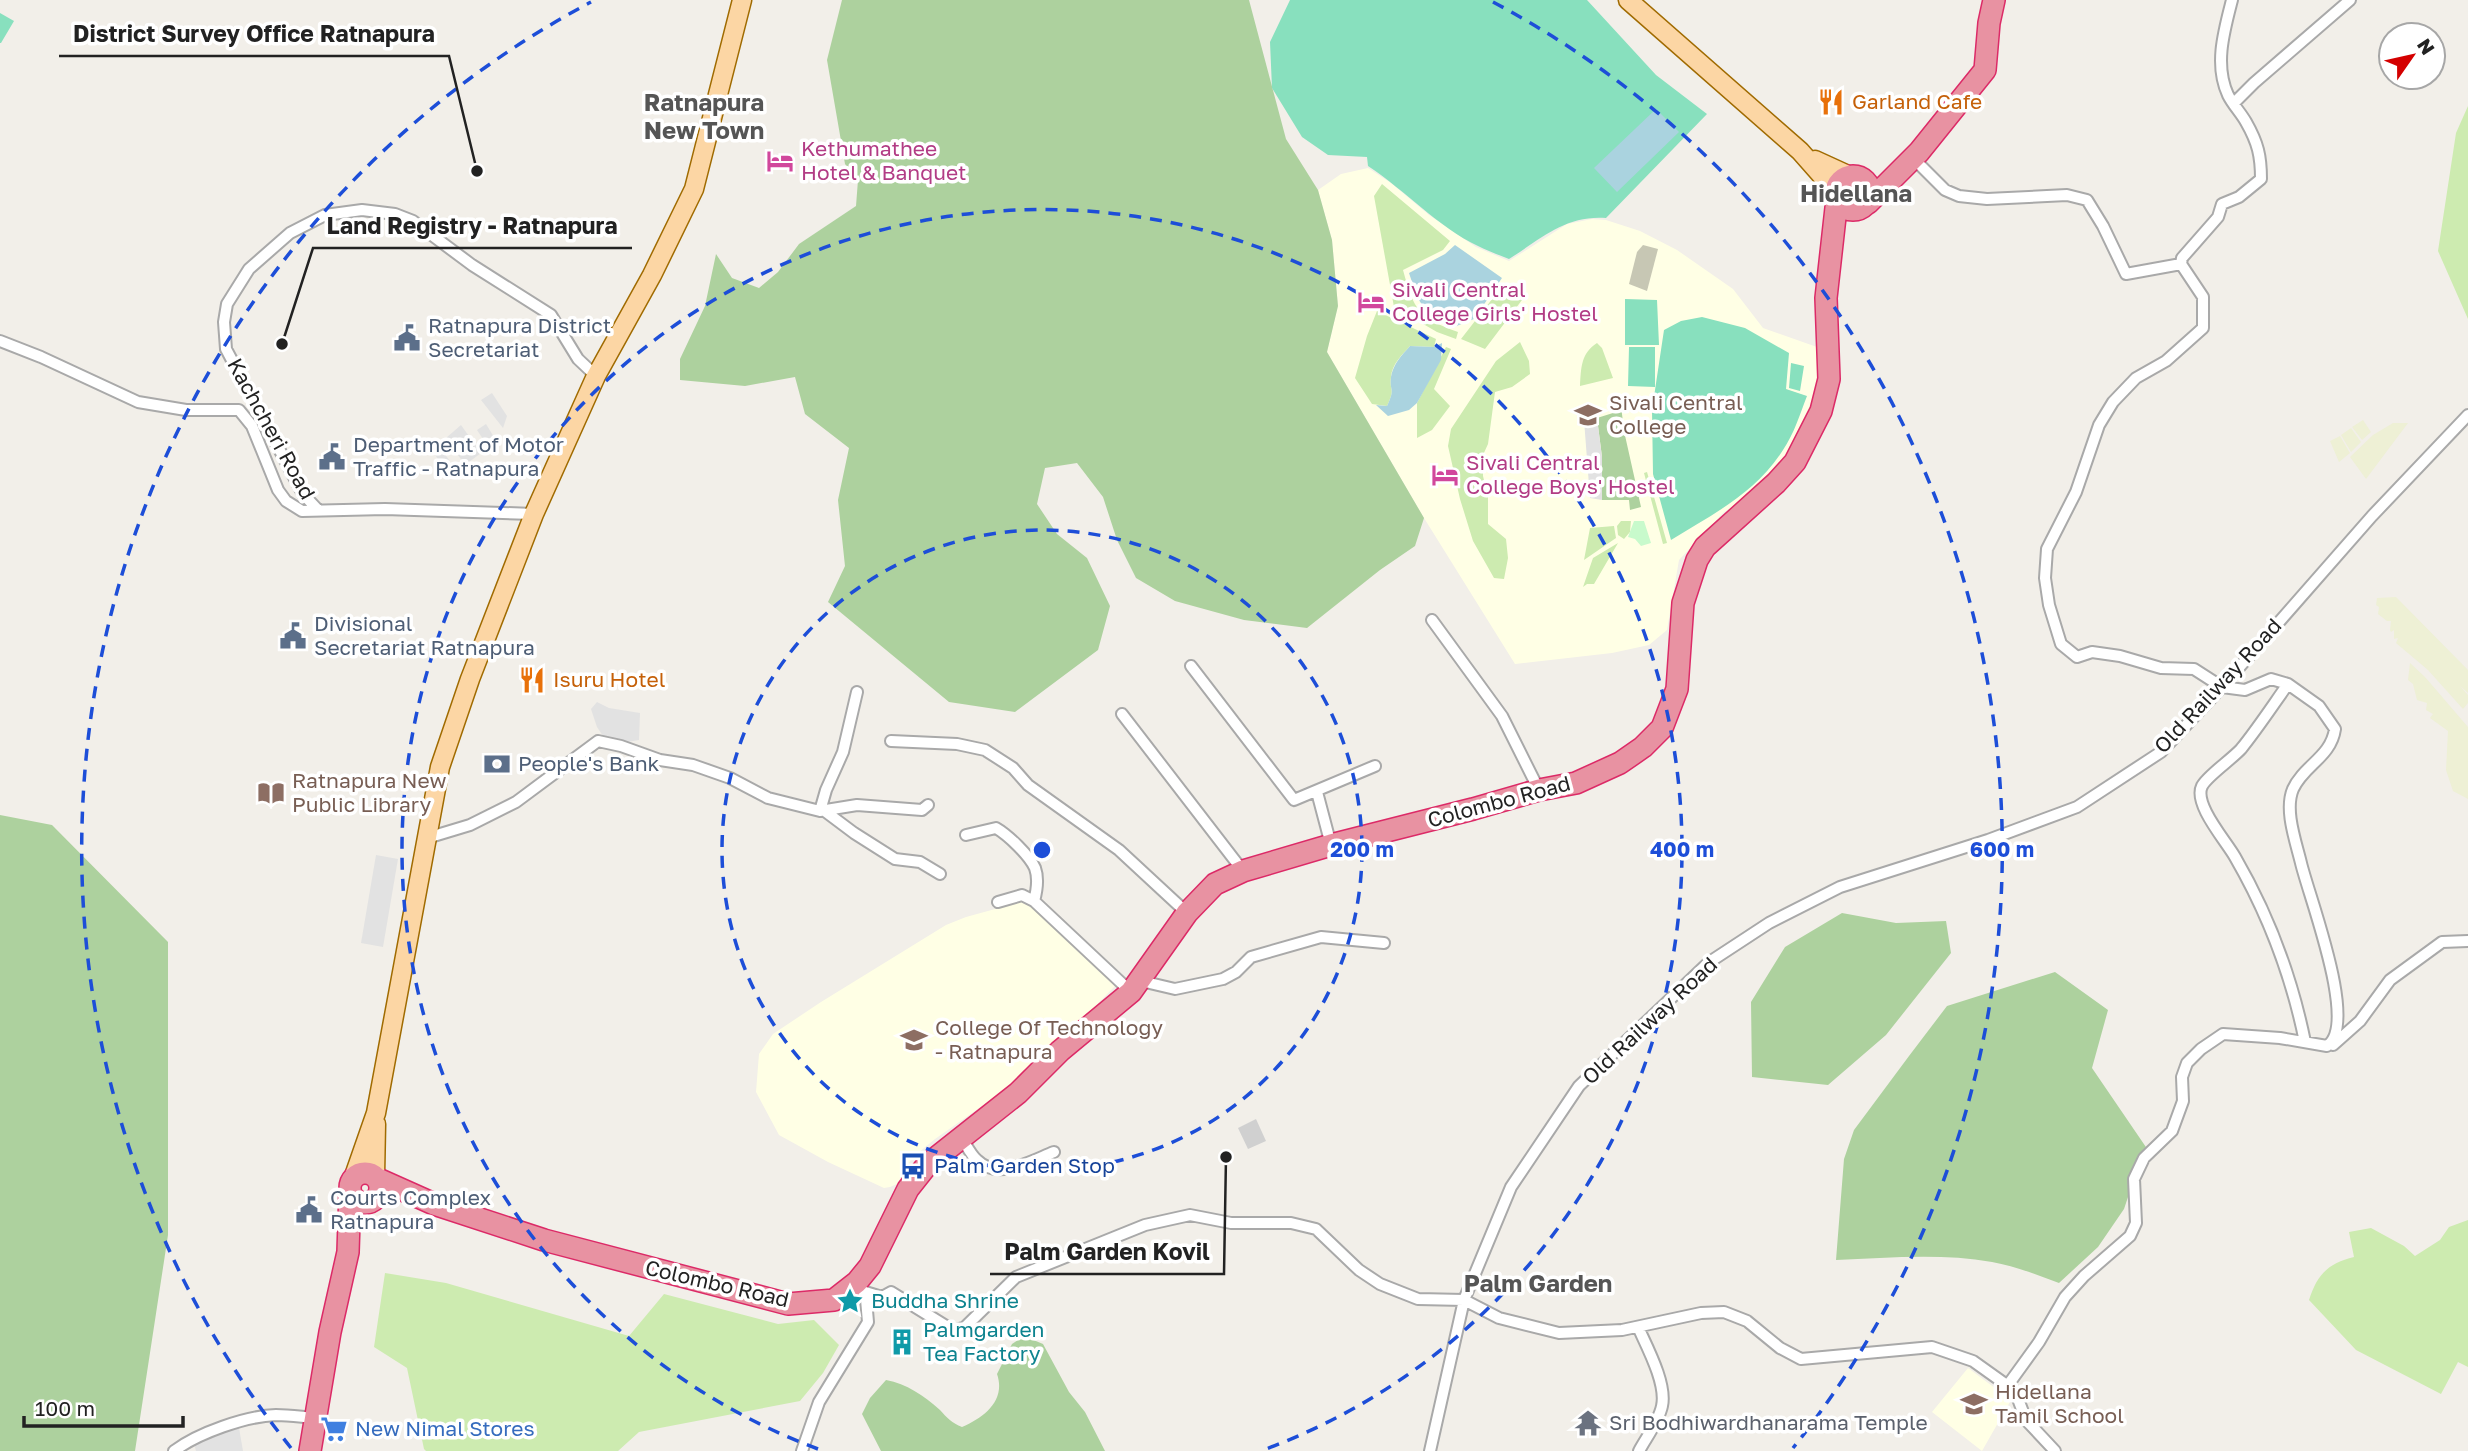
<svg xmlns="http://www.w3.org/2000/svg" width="2468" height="1451" font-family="'Golos Text',sans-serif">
	<rect width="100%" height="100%" fill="#f2efe9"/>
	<path fill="#ffffe5" d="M 1368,168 L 1391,183 L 1429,215 L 1476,247 L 1509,261 L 1567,224 L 1592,219 L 1606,220 L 1640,231 L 1677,250 L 1733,289 L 1763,328 L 1817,347 L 1821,394 L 1804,435 L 1766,488 L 1724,512 L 1679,560 L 1667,630 L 1649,645 L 1612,653 L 1515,664 L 1424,518 L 1327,352 L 1338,306 L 1332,240 L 1318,190 L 1341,174 Z
		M 1021,902 L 1029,906 L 1059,929 L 1114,981 L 1115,986 L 1032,1071 L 935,1139 L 912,1158 L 897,1184 L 890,1187 L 884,1188 L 828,1162 L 779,1135 L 756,1092 L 759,1054 L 773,1034 L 821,1002 L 946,925 L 966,917 Z
		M 1968,1368 L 2011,1400 L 1982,1451 L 1932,1412 Z"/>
	<path fill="#d0d0d0" d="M 1256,1119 L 1266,1141 L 1248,1149 L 1238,1128 Z"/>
	<path fill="#c7c7b4" d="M 1643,245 L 1658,249 L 1647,291 L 1629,284 L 1637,252 Z"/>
	<path fill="#eef0d5" d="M 2363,420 L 2371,432 L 2362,440 L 2352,427 Z
		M 2393,423 L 2408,423 L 2366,479 L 2350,457 L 2373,435 Z
		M 2351,428 L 2361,442 L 2351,452 L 2341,435 Z
		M 2340,436 L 2350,453 L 2339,462 L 2330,441 Z
		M 2396,597 L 2468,670 L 2468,693 L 2460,686 L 2468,695 L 2468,703 L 2463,709 L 2428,670 L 2396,643 L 2398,638 L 2394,639 L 2394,630 L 2391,632 L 2390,630 L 2391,621 L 2387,621 L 2378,614 L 2379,607 L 2376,605 L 2377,598 Z
		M 2410,663 L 2425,677 L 2468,727 L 2468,799 L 2453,791 L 2446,770 L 2448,731 L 2430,718 L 2433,714 L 2426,710 L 2427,703 L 2417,700 L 2413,684 L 2408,680 Z"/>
	<path fill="#cdebb0" d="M 2468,106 L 2468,319 L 2438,251 L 2456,133 Z
		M 1382,184 L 1450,241 L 1443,250 L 1403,270 C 1414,311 1419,318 1458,332 L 1456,339 L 1437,332 L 1394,307 L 1374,196 Z
		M 1503,285 L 1522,300 L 1485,349 L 1461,339 Z
		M 1377,311 L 1436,339 L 1434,347 L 1410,346 C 1402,355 1392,364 1391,377 C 1389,392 1396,387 1387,406 L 1372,404 L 1355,378 L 1367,336 Z
		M 1520,342 L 1529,361 L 1530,374 L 1512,387 L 1495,392 L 1488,444 L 1483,455 L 1483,476 L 1488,497 L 1488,524 L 1506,539 L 1508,558 L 1504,579 L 1494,578 L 1473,541 L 1460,499 L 1448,446 L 1451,429 L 1496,361 Z
		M 1597,343 L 1602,348 L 1613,378 L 1580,386 C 1581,368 1581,353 1597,343 Z
		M 1446,347 L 1451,349 L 1434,389 L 1450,406 L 1432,430 L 1417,438 L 1417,403 Z
		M 1647,472 L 1667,543 L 1663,544 L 1644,473 Z
		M 1621,521 L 1631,521 L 1630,532 L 1624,539 L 1618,535 L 1617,526 Z
		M 1614,526 L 1616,538 L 1584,560 L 1590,528 Z
		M 1618,543 L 1594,584 L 1587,584 L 1583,587 L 1593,558 Z
		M 2468,1220 L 2468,1367 L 2458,1362 L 2441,1394 L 2356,1350 L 2309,1300 C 2317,1275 2328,1263 2354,1257 L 2349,1232 L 2371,1228 L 2404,1246 L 2415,1256 L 2440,1240 L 2449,1227 Z
		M 385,1273 L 446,1283 L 629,1336 L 664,1294 L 778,1324 L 814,1320 L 839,1345 L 823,1373 L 800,1401 L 639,1432 L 618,1451 L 426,1451 L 424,1449 L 407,1368 L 374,1347 Z"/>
	<path fill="#add19e" d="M 842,0 L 1249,0 L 1286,139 L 1318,190 L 1332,240 L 1338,306 L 1327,352 L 1424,518 L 1415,546 L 1380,570 L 1307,628 L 1244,620 L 1175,601 L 1136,578 L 1117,540 L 1103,497 L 1077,463 L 1045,468 L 1037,504 L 1057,534 L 1087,558 L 1110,606 L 1098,650 L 1015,712 L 949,702 L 828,602 L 845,566 L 838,500 L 849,448 L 805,414 L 795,377 L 745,386 L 680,380 L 680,359 L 705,306 L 716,254 L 732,278 L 759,288 L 778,272 L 799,244 L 856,206 L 858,180 L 845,164 L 827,60 Z
		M 1620,397 L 1624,431 L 1641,507 L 1630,510 L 1629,500 L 1602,500 L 1602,457 L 1597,418 L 1613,413 L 1609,400 Z
		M 0,815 L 52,825 L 168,942 L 168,1235 L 135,1451 L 0,1451 Z
		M 1842,913 L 1896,923 L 1946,921 L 1951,953 L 1886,1035 L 1828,1085 L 1752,1077 L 1751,1002 L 1785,947 Z
		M 2055,972 L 2108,1010 L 2092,1068 L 2150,1153 L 2134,1179 L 2124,1209 L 2098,1247 L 2059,1283 C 2037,1275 2015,1266 1992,1262 C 1941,1253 1887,1258 1836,1260 L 1844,1159 L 1854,1130 L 1909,1056 L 1947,1006 Z
		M 1024,1336 L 1043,1344 L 1069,1392 L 1085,1412 L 1105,1451 L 881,1451 L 862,1414 L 870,1398 L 886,1380 C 907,1384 923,1395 940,1410 C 947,1418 952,1423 962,1427 C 985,1417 1006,1400 997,1374 L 1012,1344 Z"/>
	<path fill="#c8facc" d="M 1634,521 L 1644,521 L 1651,543 L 1641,546 L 1635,539 L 1628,537 Z"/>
	<path fill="#88e0be" d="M 1290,0 L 1587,0 L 1656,75 L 1707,114 L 1606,218 C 1566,215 1542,238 1509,259 C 1499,255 1488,251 1478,246 C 1438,227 1406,191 1368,166 L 1367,157 L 1328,155 L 1302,137 L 1272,88 L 1270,42 Z
		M 0,13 L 14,21 L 1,43 L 0,43 Z
		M 1625,299 L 1657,300 L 1659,345 L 1625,345 Z
		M 1702,317 L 1745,328 L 1789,353 L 1786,389 L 1807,396 C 1800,414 1794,434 1783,450 C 1756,493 1713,514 1671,540 L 1653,474 L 1652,410 L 1664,330 L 1681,321 Z
		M 1629,347 L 1655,347 L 1655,387 L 1628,386 Z
		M 1791,363 L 1804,366 L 1800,391 L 1789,388 Z"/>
	<path fill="#e2e2e2" d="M 492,393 L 507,416 L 503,428 L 481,400 Z
		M 1597,418 L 1602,457 L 1602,500 L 1590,498 L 1584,420 Z
		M 486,424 L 497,442 L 489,448 L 477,430 Z
		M 461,425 L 481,453 L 465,465 L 446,438 Z
		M 434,438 L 449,460 L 443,467 L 428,444 Z
		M 597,702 L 609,708 L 640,713 L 639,740 L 627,742 L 605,739 L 597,727 L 591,709 Z
		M 376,855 L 398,859 L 383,947 L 361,943 Z
		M 238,1422 L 243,1451 L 196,1451 L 193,1440 Z"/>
	<path fill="#aad3df" d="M 1656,109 L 1679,132 L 1617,192 L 1594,168 Z
		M 1455,245 L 1502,278 L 1474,319 L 1454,327 L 1428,314 L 1417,297 L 1409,273 L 1445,254 Z
		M 1442,343 L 1441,360 L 1417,403 L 1409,410 L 1388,416 L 1376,405 L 1387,406 C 1396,387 1389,392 1391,377 C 1393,364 1402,355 1410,346 L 1434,347 Z"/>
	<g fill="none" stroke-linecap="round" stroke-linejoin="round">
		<g stroke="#a9a9a9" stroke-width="14">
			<path id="street" d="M 2234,103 L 2254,83 L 2350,0
				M 1913,158 L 1945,190 L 1959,196 L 1987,199 L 2067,195 L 2087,200 L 2103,226 L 2126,274 L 2181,264 L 2203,297 L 2203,328 L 2166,361 L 2136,378 L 2113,402 L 2099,425 L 2076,492 L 2047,549 L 2045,578 L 2049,605 L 2061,644 L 2077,657 L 2092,652 L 2120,656 L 2161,668 L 2194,669 L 2222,687 L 2245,690 L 2271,679 L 2288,684 L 2319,706 L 2335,729 C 2331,757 2304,765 2293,789 C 2284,810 2296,842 2301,863 C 2309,897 2359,1025 2327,1046 L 2280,1038 L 2223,1034 L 2201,1049 L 2187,1063 L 2182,1077 L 2183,1101 L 2172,1131 L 2144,1158 L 2134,1179 L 2136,1223 L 2130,1236 L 2084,1276 L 2065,1297 L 2039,1342 L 2008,1385
				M 2181,264 L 2182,258 L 2218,217 L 2222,204 L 2239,197 L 2261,179 C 2261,156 2258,143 2246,122 C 2241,113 2233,105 2228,95 C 2214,65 2224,31 2232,0
				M 0,341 L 41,357 L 138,402 L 186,410 L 239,410 L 252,426 L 278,490 L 286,501 L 302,511 L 385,509 L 534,514
				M 318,510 L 303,494 L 226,349 L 224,322 L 227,304 L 249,269 L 290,233 L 325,215 L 362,210 L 395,214 L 413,221 L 472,265 L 551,315 L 578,359 L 596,376
				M 1432,620 L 1502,716 L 1539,790
				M 1191,666 L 1294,800 L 1375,766
				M 2288,684 C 2273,705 2258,728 2241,749 C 2232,759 2207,776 2202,786 C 2193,804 2226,841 2235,857 C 2268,914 2292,978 2305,1042
				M 1122,714 L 1243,871
				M 891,741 L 957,744 L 985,750 L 1013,768 L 1028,785 L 1119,850 L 1187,913
				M 1317,792 L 1331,845
				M 820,811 L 826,790 L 843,752 L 857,692
				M 826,812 L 854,833 L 895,859 L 920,862 L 940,874
				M 966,835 L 996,828 C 1008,835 1029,855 1035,868 C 1039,879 1037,890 1034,901 L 1131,992
				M 427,838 L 470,825 L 516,802 L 598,741 L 621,746 L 660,760 L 693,765 L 730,778 L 768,798 L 820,811 L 857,805 L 922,810 L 928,805
				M 998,902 L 1022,895 L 1034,901
				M 1141,981 L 1175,989 L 1223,979 L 1236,972 L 1251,957 L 1321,937 L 1384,943
				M 2333,1045 L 2360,1021 L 2390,980 L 2442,942 L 2468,941
				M 961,1137 C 966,1144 970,1154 977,1160 C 998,1181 1031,1161 1054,1152
				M 862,1291 L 882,1297 L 891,1292 L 954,1331 L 965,1327 L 1016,1277 L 1145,1225 L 1190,1215 L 1231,1223 L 1291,1223 L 1316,1229 L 1359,1270 L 1380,1284 L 1418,1299 L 1464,1300 L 1499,1318 L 1559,1333 L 1622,1330 L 1701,1313 L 1724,1312 L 1747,1321 L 1780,1348 L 1801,1359 L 1932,1347 L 1973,1361 L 2015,1391 L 2026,1420 L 2055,1451
				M 1638,1327 C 1647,1347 1667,1384 1662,1406 C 1659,1421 1646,1438 1639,1451
				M 174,1451 C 198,1433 246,1416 276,1415 C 289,1415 302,1417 315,1418
				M 802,1451 L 819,1402 L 868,1322 L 866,1299 L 862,1290
				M 1430,1451 L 1464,1300 L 1511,1187 L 1579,1086 L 1708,963 L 1769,923 L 1840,887 L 1988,840 L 2077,807 L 2161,752 L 2222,687 L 2372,516 L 2468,415"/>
		</g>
		<g stroke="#a06b00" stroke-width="21">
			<path id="primary" d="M 1628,0 L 1800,151 L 1830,185 L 1836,197
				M 1815,160 L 1850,176
				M 354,1176 L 376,1113 L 440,767 L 470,679 L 534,514 L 596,376 L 652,275 L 694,189 L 742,0
				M 375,1176 L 376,1124"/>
		</g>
		<g stroke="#dc2a67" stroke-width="24">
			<path id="highway" d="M1836 193a17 17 0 1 1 34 0a17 17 0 1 1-34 0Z
				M 1868,203 L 1919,152 L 1985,70 L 1989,23 L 1994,0
				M350 1188a15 15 0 1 1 30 0a15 15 0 1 1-30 0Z
				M 378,1179 L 434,1204 L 544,1240 L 788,1304 L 834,1300 L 857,1282 L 870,1266 L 908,1189 L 927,1165 L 1018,1093 L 1060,1051 L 1131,992 L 1187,913 L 1215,884 L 1243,871 L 1331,845 L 1473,809 L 1539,790 L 1576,783 L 1620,763 L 1643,747 L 1662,728 L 1677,689 L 1683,603 L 1697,560 L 1705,547 L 1776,483 L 1795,462 L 1821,411 L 1829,379 L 1826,298 L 1837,199
				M 310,1451 L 330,1332 L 348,1252 L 350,1190"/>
		</g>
		<use href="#street" stroke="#fff" stroke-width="10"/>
		<use href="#primary" stroke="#fcd6a4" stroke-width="18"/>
		<use href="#highway" stroke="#e892a2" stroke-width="21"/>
	</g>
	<g fill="none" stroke="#1d4ed8" stroke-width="3.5" stroke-dasharray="12 9">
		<circle cx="1042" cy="850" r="320"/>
		<path d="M818 1449A640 640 0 1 1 1266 1449"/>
		<path d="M291 1448A960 960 0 0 1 591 2M1493 2A960 960 0 0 1 1793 1448"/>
	</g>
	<defs>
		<g id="restaurant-bare" transform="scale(2.1)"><path d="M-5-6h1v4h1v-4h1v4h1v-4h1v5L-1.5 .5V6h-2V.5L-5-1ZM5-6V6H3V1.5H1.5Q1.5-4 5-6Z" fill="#e8710a" stroke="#fff" stroke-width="2.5" paint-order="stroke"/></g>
		<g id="hotel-bare" transform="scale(2.1)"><path d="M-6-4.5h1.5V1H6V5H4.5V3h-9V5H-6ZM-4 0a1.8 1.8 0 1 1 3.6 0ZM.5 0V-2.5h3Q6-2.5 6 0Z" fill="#d1479c" stroke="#fff" stroke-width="2.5" paint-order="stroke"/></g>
		<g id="civic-bare" transform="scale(2.1)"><path d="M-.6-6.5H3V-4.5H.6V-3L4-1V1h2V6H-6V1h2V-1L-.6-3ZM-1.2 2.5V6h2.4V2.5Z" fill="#5c6f8a" stroke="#fff" stroke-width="2.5" paint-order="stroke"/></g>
		<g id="university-bare" transform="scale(2.1)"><path d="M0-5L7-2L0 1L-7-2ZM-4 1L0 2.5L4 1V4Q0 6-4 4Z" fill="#8d6e63" stroke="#fff" stroke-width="2.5" paint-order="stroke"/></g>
		<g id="bank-bare" transform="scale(2.1)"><path d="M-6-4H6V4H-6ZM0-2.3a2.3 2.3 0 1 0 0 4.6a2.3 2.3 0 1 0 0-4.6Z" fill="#5c6f8a" stroke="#fff" stroke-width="2.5" paint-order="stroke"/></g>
		<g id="library-bare" transform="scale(2.1)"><path d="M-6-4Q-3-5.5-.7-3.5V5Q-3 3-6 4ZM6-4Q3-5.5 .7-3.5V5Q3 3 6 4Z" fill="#8d6e63" stroke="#fff" stroke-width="2.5" paint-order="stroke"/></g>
		<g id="bus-bare" transform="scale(2.1)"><path d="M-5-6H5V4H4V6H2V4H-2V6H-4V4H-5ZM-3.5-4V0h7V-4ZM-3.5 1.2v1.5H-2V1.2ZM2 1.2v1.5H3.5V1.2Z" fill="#1a4fb4" stroke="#fff" stroke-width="2.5" paint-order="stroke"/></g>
		<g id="sight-bare" transform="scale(2.1)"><path d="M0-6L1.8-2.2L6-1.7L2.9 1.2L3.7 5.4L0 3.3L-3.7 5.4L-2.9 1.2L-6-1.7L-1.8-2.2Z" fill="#0f9aa8" stroke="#fff" stroke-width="2.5" paint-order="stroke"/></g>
		<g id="building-bare" transform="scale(2.1)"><path d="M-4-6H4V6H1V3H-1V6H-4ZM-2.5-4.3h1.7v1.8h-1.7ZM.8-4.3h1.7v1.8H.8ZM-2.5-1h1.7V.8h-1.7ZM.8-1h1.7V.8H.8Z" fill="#0f9aa8" stroke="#fff" stroke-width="2.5" paint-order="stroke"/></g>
		<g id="school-bare" transform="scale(2.1)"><path d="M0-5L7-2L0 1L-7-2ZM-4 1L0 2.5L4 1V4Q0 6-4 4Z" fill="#8d6e63" stroke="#fff" stroke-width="2.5" paint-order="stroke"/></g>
		<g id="temple-bare" transform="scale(2.1)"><path d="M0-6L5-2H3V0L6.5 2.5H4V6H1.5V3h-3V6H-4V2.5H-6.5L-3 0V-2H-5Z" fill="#6b7280" stroke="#fff" stroke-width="2.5" paint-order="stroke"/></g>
		<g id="supermarket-bare" transform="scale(2.1)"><path d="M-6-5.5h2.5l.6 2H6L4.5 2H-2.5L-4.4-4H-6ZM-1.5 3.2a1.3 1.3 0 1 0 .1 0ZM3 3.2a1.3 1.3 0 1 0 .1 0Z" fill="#3f7fe0" stroke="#fff" stroke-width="2.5" paint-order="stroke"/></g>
	</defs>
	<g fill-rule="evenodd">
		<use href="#restaurant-bare" x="1831" y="102"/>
		<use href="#hotel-bare" x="780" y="161"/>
		<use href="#hotel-bare" x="1371" y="302"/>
		<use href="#civic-bare" x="407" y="338"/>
		<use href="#university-bare" x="1588" y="415"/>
		<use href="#civic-bare" x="332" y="457"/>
		<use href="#hotel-bare" x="1445" y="475"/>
		<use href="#civic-bare" x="293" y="636"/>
		<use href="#restaurant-bare" x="532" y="680"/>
		<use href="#bank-bare" x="497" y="764"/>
		<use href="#library-bare" x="271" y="793"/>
		<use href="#university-bare" x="914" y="1040"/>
		<use href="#bus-bare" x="913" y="1166"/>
		<use href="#civic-bare" x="309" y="1210"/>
		<use href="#sight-bare" x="850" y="1301"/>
		<use href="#building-bare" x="902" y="1342"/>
		<use href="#school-bare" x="1974" y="1404"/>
		<use href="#temple-bare" x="1588" y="1423"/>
		<use href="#supermarket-bare" x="334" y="1429"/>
	</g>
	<g text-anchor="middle" stroke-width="7" stroke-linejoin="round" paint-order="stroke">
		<g font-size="21" fill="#c56008" stroke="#fff" text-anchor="start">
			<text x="1852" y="109">Garland Cafe</text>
			<text x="553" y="687">Isuru Hotel</text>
		</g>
		<g font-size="21" fill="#b23c85" stroke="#fff" text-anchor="start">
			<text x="801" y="156">Kethumathee<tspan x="801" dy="24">Hotel &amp; Banquet</tspan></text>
			<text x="1392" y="297">Sivali Central<tspan x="1392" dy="24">College Girls' Hostel</tspan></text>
			<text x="1466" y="470">Sivali Central<tspan x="1466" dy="24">College Boys' Hostel</tspan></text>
		</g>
		<g font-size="21" fill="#4e5e75" stroke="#fff" text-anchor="start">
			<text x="428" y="333">Ratnapura District<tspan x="428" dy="24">Secretariat</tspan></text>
			<text x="353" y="452">Department of Motor<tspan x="353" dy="24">Traffic - Ratnapura</tspan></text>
			<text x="314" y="631">Divisional<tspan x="314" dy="24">Secretariat Ratnapura</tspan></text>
			<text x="518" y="771">People's Bank</text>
			<text x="330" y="1205">Courts Complex<tspan x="330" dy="24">Ratnapura</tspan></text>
		</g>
		<g font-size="21" fill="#785e54" stroke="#fff" text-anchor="start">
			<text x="1609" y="410">Sivali Central<tspan x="1609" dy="24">College</tspan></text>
			<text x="292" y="788">Ratnapura New<tspan x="292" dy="24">Public Library</tspan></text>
			<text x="935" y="1035">College Of Technology<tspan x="935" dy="24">- Ratnapura</tspan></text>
			<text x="1995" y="1399">Hidellana<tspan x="1995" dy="24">Tamil School</tspan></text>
		</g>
		<g font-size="21" fill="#222" stroke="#fff">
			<text transform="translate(271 429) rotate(61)" y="7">Kachcheri Road</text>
			<text transform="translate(2218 686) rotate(-47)" y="7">Old Railway Road</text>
			<text transform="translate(1499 802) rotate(-15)" y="7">Colombo Road</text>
			<text transform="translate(1650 1021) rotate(-43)" y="7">Old Railway Road</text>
			<text transform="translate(717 1284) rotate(13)" y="7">Colombo Road</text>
		</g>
		<g font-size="21" fill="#164399" stroke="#fff" text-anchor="start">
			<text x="934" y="1173">Palm Garden Stop</text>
		</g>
		<g font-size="21" fill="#0d838f" stroke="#fff" text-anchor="start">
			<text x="871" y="1308">Buddha Shrine</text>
			<text x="923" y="1337">Palmgarden<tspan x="923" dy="24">Tea Factory</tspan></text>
		</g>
		<g font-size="21" fill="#5b616d" stroke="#fff" text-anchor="start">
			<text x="1609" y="1430">Sri Bodhiwardhanarama Temple</text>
		</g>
		<g font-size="21" fill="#366cbe" stroke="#fff" text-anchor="start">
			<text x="355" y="1436">New Nimal Stores</text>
		</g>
		<g font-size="24" font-weight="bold" fill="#555" stroke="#fff">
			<text x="704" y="111">Ratnapura<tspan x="704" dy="28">New Town</tspan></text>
			<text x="1856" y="202">Hidellana</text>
			<text x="1538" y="1292">Palm Garden</text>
		</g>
	</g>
	<circle cx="1042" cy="850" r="10" fill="#1d4ed8" stroke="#fff" stroke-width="3.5"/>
	<g font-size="21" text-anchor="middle" font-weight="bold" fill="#1d4ed8" stroke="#fff" stroke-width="7" stroke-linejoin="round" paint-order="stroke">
		<text x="1362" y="857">200 m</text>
		<text x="1682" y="857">400 m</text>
		<text x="2002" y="857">600 m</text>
	</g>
	<path fill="none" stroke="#222" stroke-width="2.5" d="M477 171L449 56H59M282 344L313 248H632M1226 1157L1224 1274H990"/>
	<g fill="#222" stroke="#fff" stroke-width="2.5">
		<circle cx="477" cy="171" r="7"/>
		<circle cx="282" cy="344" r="7"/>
		<circle cx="1226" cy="1157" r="7"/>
	</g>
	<g font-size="23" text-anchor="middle" font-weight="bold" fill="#222" stroke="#fff" stroke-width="7" stroke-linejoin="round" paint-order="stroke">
		<text x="254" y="42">District Survey Office Ratnapura</text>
		<text x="472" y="234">Land Registry - Ratnapura</text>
		<text x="1107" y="1260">Palm Garden Kovil</text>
	</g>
	<g transform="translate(2412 56) rotate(56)"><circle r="33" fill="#ffffff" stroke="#a7a7a7" stroke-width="2"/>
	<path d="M0-5L12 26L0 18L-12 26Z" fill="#d40000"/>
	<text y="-10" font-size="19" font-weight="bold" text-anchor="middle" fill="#222222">N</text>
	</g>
	<path d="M24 1416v10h159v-10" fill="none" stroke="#222222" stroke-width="3.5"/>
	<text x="35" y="1416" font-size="21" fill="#222222" stroke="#ffffff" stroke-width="5" paint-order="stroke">100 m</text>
</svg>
